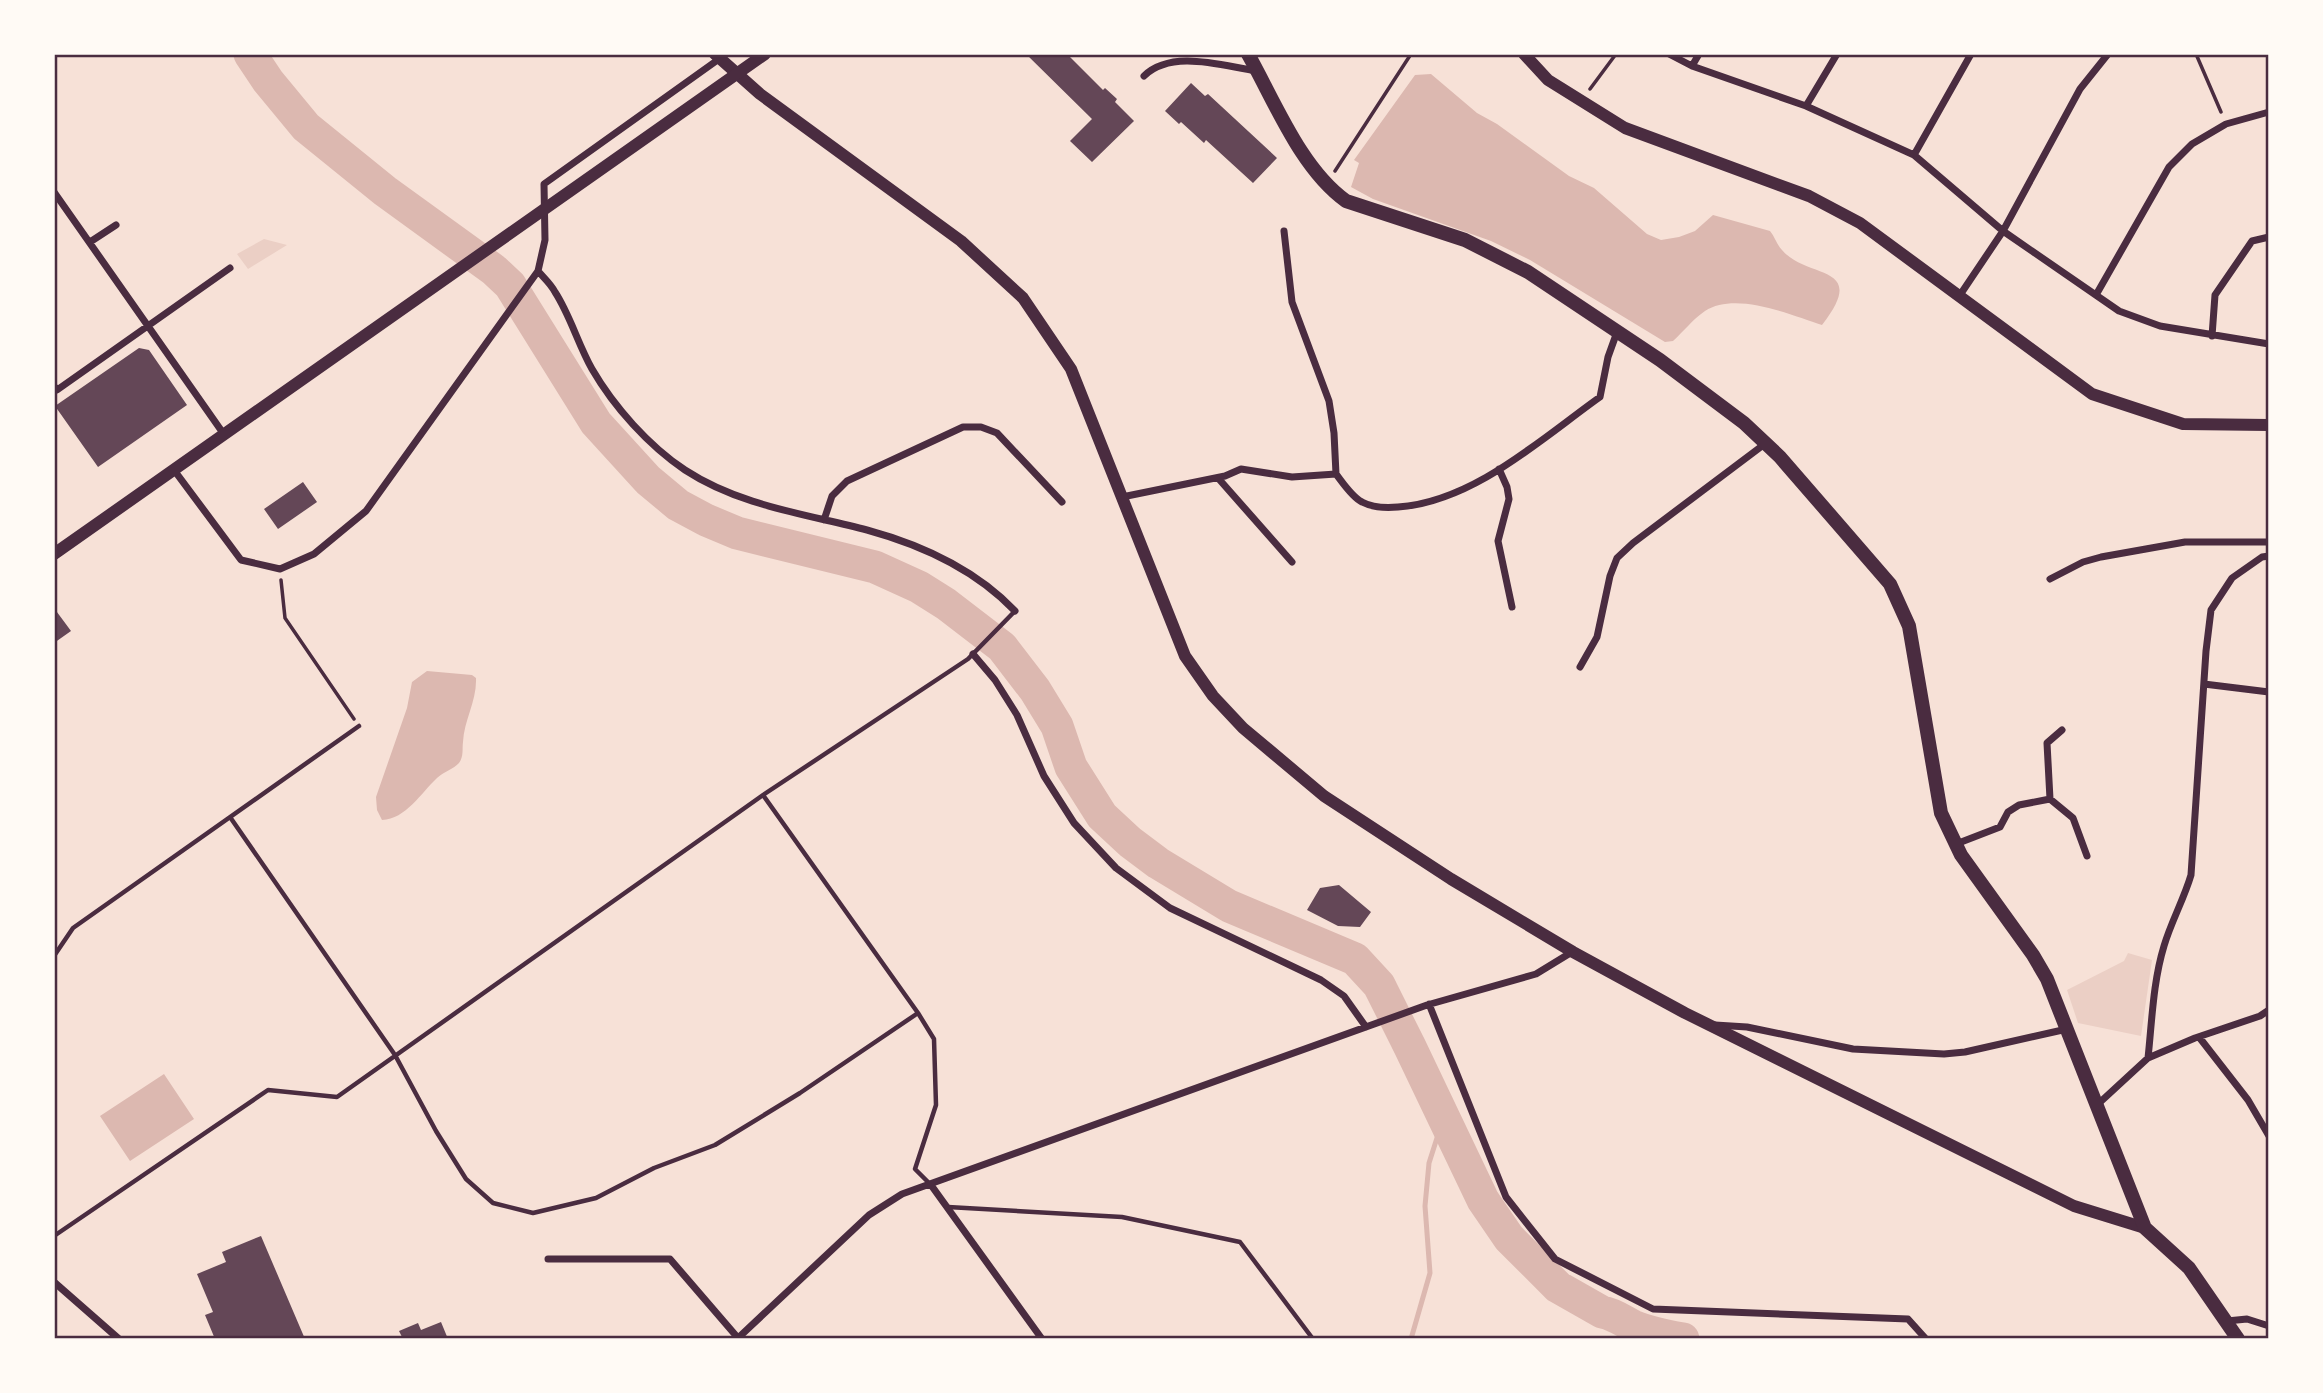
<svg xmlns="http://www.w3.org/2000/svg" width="2323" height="1393" font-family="'Varela Round',sans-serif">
	<rect width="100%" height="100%" fill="#f7e1d7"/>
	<path fill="#ebcfc5" d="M 264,239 L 287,245 L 248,269 L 237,254 Z
		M 2128,953 L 2152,960 L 2141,1036 L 2078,1023 L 2067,990 L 2124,961 Z"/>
	<path fill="#dcb8b0" d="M 1431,74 L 1477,113 L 1497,124 L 1569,176 L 1594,188 L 1647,234 L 1661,240 L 1679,237 L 1695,231 L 1713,215 L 1770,231 C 1775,237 1777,245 1782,250 C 1807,280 1870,263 1822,325 C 1791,315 1736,291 1705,311 C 1692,320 1684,331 1673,341 L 1665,342 L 1530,260 L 1491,241 L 1373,199 L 1351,187 L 1359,163 L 1354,160 L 1415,75 Z
		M 427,671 L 472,675 L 476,678 C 477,701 464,720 463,742 C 462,749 464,756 459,763 C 454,769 443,772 437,778 C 421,793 406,819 382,820 L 377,810 L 376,797 L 407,708 L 412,682 Z
		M 164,1074 L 194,1119 L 130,1161 L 100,1116 Z"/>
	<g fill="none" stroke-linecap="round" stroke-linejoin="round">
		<path stroke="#dcb8b0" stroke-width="5" d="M 1411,1339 L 1430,1273 L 1425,1206 L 1429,1163 L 1444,1116"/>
		<path stroke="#dcb8b0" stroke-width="33" d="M 250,54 L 268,81 L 306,127 L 385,191 L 494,270 L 510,285 L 596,423 L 648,480 L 678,505 L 706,520 L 737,533 L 875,567 L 919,587 L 946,604 L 1002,647 L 1035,690 L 1057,726 L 1071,767 L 1102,816 L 1130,842 L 1158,863 L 1229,906 L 1355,959 L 1379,985 L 1410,1047 L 1483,1200 L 1509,1238 L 1558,1287 L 1602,1312 C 1614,1314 1623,1321 1633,1326 C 1649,1333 1666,1336 1683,1339"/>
	</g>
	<path fill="#644757" d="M 1026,54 L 1067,54 L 1103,90 L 1105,88 L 1117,99 L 1115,102 L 1134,121 L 1092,162 L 1070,141 L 1092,119 Z
		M 1191,83 L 1205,96 L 1208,94 L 1277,158 L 1253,183 L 1206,140 L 1204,143 L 1181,122 L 1179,124 L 1165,111 Z
		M 139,348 L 149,350 L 187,405 L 98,467 L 55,406 Z
		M 303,482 L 317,502 L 278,529 L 264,509 Z
		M 54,608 L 71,631 L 54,643 Z
		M 1339,885 L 1371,912 L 1360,927 L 1338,926 L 1307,910 L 1320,888 Z
		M 261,1236 L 305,1339 L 215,1339 L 205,1315 L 213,1312 L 197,1274 L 226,1262 L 222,1252 Z
		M 441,1322 L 448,1339 L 403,1339 L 399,1331 L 418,1323 L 421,1330 Z"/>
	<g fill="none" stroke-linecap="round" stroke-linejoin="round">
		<path stroke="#4a2c40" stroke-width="3.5" d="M 2196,54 L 2221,112
			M 1590,89 L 1616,54
			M 1335,171 L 1411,54
			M 281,580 L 285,618 L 354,719"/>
		<path stroke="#4a2c40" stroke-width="4.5" d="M 763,795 L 918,1013 L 934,1039 L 936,1105 L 915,1169 L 930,1184
			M 230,817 L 395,1055 L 436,1131 L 466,1179 L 493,1203 L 533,1213 L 596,1198 L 654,1168 L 715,1145 L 800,1093 L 918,1013
			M 54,956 L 73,928 L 359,726
			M 948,1207 L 1122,1217 L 1240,1242 L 1313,1339
			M 54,1236 L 268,1090 L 337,1097 L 763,795 L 968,659 L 1015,611"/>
		<path stroke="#4a2c40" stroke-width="7" d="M 1669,54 L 1692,66 L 1806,106 L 1837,54
			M 1692,66 L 1699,54
			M 1144,76 C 1172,49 1222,66 1257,71
			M 1806,106 L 1914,155 L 2003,231 L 2080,89 L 2108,54
			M 1914,155 L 1971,54
			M 54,192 L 223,433
			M 1284,231 L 1292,302 L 1329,401 L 1334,433 L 1336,474
			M 90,242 L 116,225
			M 538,271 C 544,278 551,284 555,292 C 570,315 578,344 592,369 C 614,407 649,446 685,470 C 740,506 806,514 867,530 C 922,545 976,570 1015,611
			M 1960,295 L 2003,231 L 2119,311 L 2160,326 L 2269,344
			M 2096,295 L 2169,167 L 2192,144 L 2226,124 L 2269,112
			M 2212,336 L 2215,295 L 2252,241 L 2269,237
			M 54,386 L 57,390 L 230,268
			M 1499,469 L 1507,487 L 1509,499 L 1498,541 L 1512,607
			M 174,470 L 241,560 L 280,569 L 314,554 L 366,511 L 538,271 L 545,240 L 544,184 L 719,59
			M 1218,478 L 1292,562
			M 1122,497 L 1225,476 L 1241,469 L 1292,477 L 1336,474 C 1343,483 1352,497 1362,502 C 1373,508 1386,508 1398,507 C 1473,502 1541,439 1600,397 L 1608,357 L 1617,332
			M 824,520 L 832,496 L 847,481 L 963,427 L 981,427 L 997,433 L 1062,502
			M 2050,579 L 2083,562 L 2101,557 L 2185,542 L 2269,542
			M 973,654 L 995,680 L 1017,715 L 1044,776 L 1074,823 L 1116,868 L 1170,908 L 1321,980 L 1344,996 L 1366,1027
			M 1580,667 L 1597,637 L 1610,576 L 1617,558 L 1633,543 L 1766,443
			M 2204,684 L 2269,692
			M 2062,730 L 2047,743 L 2050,799 L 2073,818 L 2087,856
			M 1956,844 L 2000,827 L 2008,812 L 2019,805 L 2050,799
			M 1429,1004 L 1506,1197 L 1555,1259 L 1653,1309 L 1908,1319 L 1926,1339
			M 1715,1025 L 1747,1027 L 1853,1049 L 1944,1054 L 1965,1052 L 2067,1029
			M 2199,1037 L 2248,1100 L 2269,1136
			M 2148,1058 L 2195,1038 L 2260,1016 L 2269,1010
			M 2097,1105 L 2148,1058 C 2152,1021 2153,982 2164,946 C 2171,922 2184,899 2191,875 L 2206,651 L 2211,610 L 2232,578 L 2262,557 L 2269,556
			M 931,1185 L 1042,1339
			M 548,1259 L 670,1259 L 738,1338
			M 54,1282 L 119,1339
			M 2227,1321 L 2247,1319 L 2269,1326
			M 737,1339 L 869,1215 L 902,1194 L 1427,1005 L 1536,974 L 1572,952"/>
		<path stroke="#4a2c40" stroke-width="12" d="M 715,54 L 760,94 L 961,241 L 1023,298 L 1071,369 L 1185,656 L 1213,696 L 1243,728 L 1324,796 L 1451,879 L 1573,952 L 1685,1013 L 2074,1206 L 2145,1228
			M 1524,54 L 1548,80 L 1625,128 L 1809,196 L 1860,223 L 2092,394 L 2183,424 L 2269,425"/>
		<path stroke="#4a2c40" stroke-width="12" d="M 54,554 L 765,54"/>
		<path stroke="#4a2c40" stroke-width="14" d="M 1248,54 C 1275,102 1301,169 1346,201 L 1465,240 L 1528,272 L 1660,360 L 1744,423 L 1780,457 L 1890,584 L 1909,626 L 1941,813 L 1961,855 L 2033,955 L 2047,979 L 2145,1228 L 2189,1268 L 2238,1339"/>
	</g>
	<rect width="2323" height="1393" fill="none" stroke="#fffaf5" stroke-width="112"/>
	<rect x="56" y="56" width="2211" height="1281" fill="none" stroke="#4a2c40" stroke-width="2.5"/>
</svg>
